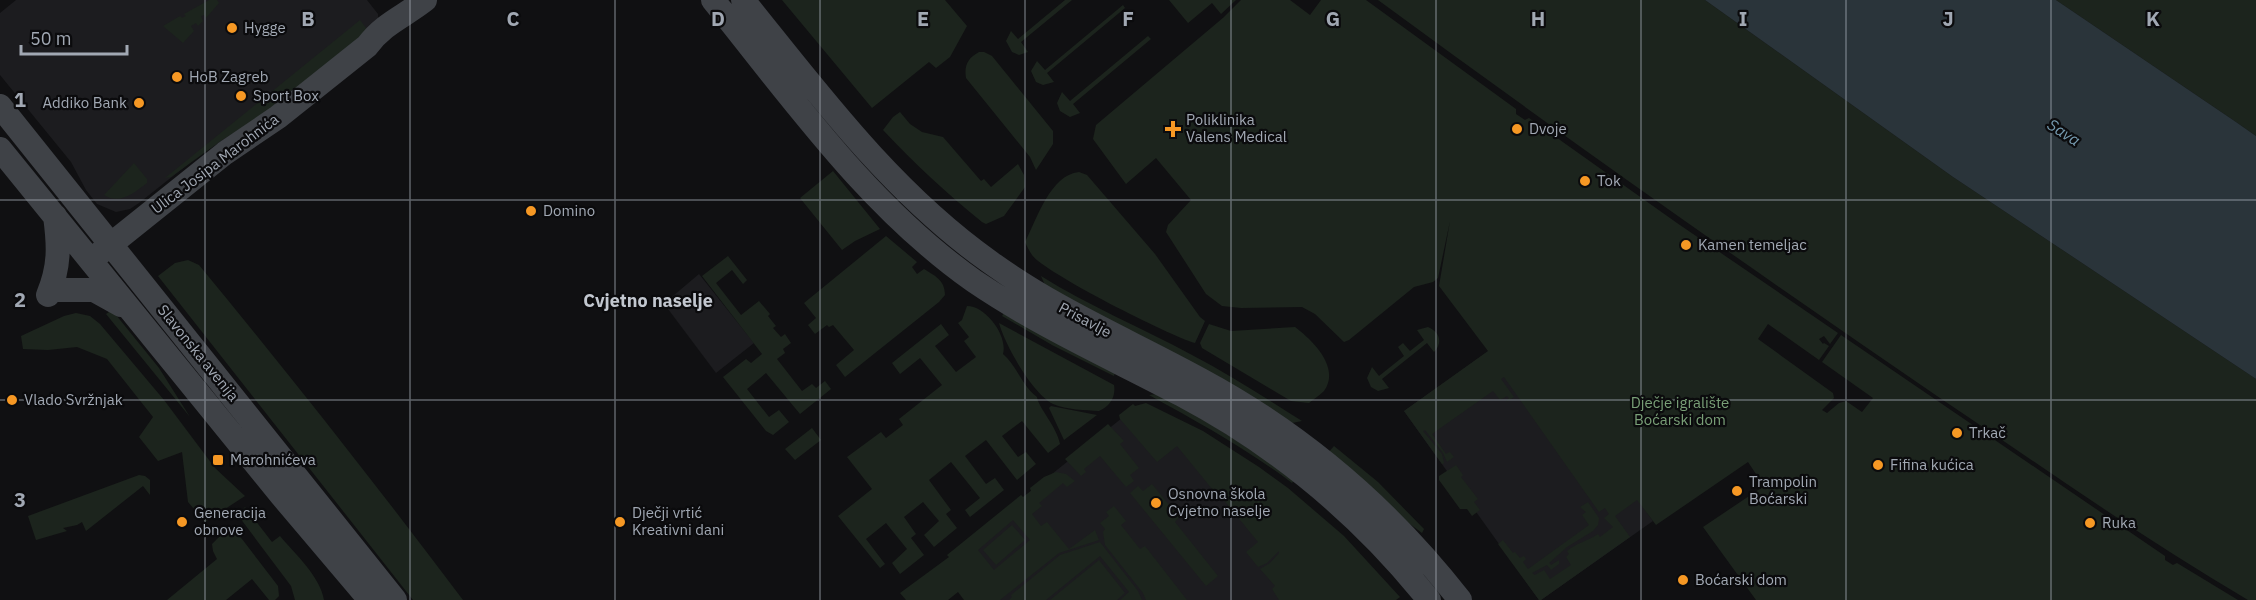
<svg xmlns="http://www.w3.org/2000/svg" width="2256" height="600" font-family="'IBM Plex Sans',sans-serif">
	<rect width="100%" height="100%" fill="#101012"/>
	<path fill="#1c1c1f" d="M 16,0 L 367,0 L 378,14 L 378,23 L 251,122 L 197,157 L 139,203 L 130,209 L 116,212 L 97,204 L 86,190 L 71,162 L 0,75 L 0,13 Z
		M 699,274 L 754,343 L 716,373 L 665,305 L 667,301 Z
		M 1517,331 L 1653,521 L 1541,600 L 1539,600 L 1404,411 Z
		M 1132,410 L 1253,477 L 1317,569 L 1279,600 L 983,600 L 968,541 Z"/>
	<path fill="#1c241d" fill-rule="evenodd" d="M 209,0 L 217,0 L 219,3 L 206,18 L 204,15 L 201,16 L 203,21 L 198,26 L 196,23 L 191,26 L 194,31 L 183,43 L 163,26 L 180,16 L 182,18 L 186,16 L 184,14 Z
		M 782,0 L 945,0 L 967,26 L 950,57 L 936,68 L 929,62 L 872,108 Z
		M 1065,0 L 1072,0 L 1021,42 L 1028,52 L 1019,55 L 1012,52 L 1006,41 L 1011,31 L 1018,39 Z
		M 1169,0 L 1236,0 L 1221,14 L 1212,3 L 1188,23 Z
		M 1241,0 L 1290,0 L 1310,15 L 1321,0 L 1366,0 L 1516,109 L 1516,114 L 1525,120 L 1529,118 L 1677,223 L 1838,333 L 1830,344 L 1824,336 L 1819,339 L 1823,344 L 1824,343 L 1829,346 L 1819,360 L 1768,324 L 1758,339 L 1833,393 L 1834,398 L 1822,410 L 1827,413 L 1839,403 L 1846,401 L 1862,412 L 1873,398 L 1822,362 L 1841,335 L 2165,556 L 2165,560 L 2173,565 L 2177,563 L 2238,600 L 1756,600 L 1703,527 L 1764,486 L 1748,462 L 1656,525 L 1637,500 L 1615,516 L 1630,537 L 1541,600 L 1539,600 L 1498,544 L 1503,540 L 1513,553 L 1515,552 L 1520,558 L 1524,556 L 1526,559 L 1523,562 L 1528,569 L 1589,525 L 1582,515 L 1586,512 L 1580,507 L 1588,502 L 1599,518 L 1598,525 L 1593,531 L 1567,547 L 1549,563 L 1551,565 L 1559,560 L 1559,564 L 1551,570 L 1547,565 L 1532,573 L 1535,575 L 1544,570 L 1550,579 L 1571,565 L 1566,557 L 1569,554 L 1567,551 C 1578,542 1586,542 1598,534 L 1600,537 L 1613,527 L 1604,518 L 1609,514 L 1605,508 L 1599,512 L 1504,377 L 1501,379 L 1514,397 L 1506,402 L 1509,398 L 1507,396 L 1500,400 L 1493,391 L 1432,434 L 1446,454 L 1450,452 L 1454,457 L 1447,462 L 1443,453 L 1425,430 L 1423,431 L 1442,454 L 1444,463 L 1442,464 L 1404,411 L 1488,351 L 1439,286 L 1450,221 L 1438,278 L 1433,282 L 1414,287 L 1349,340 L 1344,342 L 1315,314 L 1302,307 L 1241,308 L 1222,306 L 1206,294 L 1166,232 L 1168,225 L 1191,200 L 1156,158 L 1126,184 L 1093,139 L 1096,125 L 1224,17 Z
		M 1378,0 L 1705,0 L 1953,177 L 2256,379 L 2256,600 L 2248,600 C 2141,537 2040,465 1937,396 C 1748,267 1562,135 1378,0 Z
		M 2056,0 L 2256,0 L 2256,136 L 2236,122 Z
		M 1123,5 L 1125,8 L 1047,73 L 1054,82 L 1043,85 L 1036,82 L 1031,71 L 1037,61 L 1045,70 Z
		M 360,20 L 369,32 L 268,112 L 222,140 L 171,177 L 165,178 Z
		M 1148,36 L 1151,39 L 1073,104 L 1080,113 L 1070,117 L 1060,111 L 1057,103 L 1062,92 L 1070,101 Z
		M 979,52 L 984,52 L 992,56 L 1053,131 L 1053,144 L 1036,170 L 1030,157 L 966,78 C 964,65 968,58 979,52 Z
		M 900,112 L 910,124 L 922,132 L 943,137 L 981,181 L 984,179 L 991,187 L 1018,164 L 1024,175 L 1025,187 L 1004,216 L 986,224 L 982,222 C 946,193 914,163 883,130 L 893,117 Z
		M 134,163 L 147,179 L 147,183 C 134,193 120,205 104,195 Z
		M 833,171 L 880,229 L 855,241 L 842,250 L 800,198 Z
		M 1079,172 L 1087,175 L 1155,254 L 1200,317 L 1205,321 L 1195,343 C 1170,336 1045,273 1032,255 C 1029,251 1027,246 1025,242 C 1037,219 1050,175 1079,172 Z
		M 886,236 L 917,262 L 912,267 L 917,274 L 924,269 C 935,276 945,280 945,295 L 939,302 L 845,377 L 836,365 L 854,350 L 833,325 L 829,327 L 827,325 L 815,334 L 808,325 L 816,318 L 804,303 Z
		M 728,256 L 747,280 L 743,284 L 732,270 L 716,283 L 741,315 L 759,301 L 770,314 L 768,316 L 776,326 L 773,328 L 781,337 L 785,334 L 791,343 L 783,349 L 785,353 L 777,359 L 802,391 L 812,384 L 816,388 L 825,381 L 831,389 L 800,414 L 766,373 L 747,389 L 769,417 L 779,410 L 789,422 L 773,435 L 766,431 L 723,377 L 746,359 L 751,363 L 762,354 L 702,276 Z
		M 188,260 L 199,265 C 290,375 378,487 463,600 L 413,600 L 158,276 L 175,263 Z
		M 1041,276 C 1089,306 1142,328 1192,355 C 1230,375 1266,398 1302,421 L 1292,423 L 1048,292 Z
		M 967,306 C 986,306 1008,336 1003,354 C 1017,366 1022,386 1037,397 C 1038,407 1057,427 1060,444 L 1048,453 L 1022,421 L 1002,436 L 1018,457 L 1026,452 L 1036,464 L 1017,480 L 986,440 L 965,456 L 986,484 L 995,478 L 1004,490 L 970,517 L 965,510 L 980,498 L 951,462 L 929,480 L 951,510 L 946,514 L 957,528 L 934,547 L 924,535 L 939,521 L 923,502 L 904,517 L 916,534 L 911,538 L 924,555 L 900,574 L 892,563 L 907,549 L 886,523 L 866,539 L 885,564 L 880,568 L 838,516 L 872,489 L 847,457 L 881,432 L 886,438 L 903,425 L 899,419 L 942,385 L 920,358 L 900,374 L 892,363 L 941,324 L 949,335 L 935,346 L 956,372 L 976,357 L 964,341 L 969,337 L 958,323 L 962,320 Z
		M 112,310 L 159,368 L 190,417 L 106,314 Z
		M 1005,311 L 1115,373 L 1114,376 L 1052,345 L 1002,316 Z
		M 76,313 L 90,316 L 100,324 L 164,400 L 215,468 L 245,496 L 205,522 L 188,502 L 182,452 L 158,461 L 139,437 L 153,417 L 107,359 L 77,347 L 48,350 L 23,349 L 21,336 L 64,316 Z
		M 999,323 L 1114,385 C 1116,397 1110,406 1099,411 C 1085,410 1067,410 1053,404 C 1032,393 1005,345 999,323 Z
		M 1209,324 L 1231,331 L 1295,327 C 1312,340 1341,367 1324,391 C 1320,395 1314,399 1309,403 L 1291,401 L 1202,348 L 1200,343 Z
		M 1428,327 C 1440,332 1443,343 1434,352 L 1427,343 L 1382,379 L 1389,388 L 1378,391 L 1371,387 L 1367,378 L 1372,367 L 1379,376 L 1404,356 L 1398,347 L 1403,343 L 1410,351 L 1424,340 L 1417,330 Z
		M 1157,394 L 1164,395 L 1296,478 L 1292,483 C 1247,449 1198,422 1149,395 Z
		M 1146,403 L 1203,431 L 1259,467 L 1288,488 L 1344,536 L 1400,597 L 1396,600 L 1279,600 L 1272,589 L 1275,586 L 1260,569 L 1270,563 L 1279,553 L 1279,551 L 1267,563 L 1258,567 L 1246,552 L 1258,542 L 1223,499 L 1221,500 L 1177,446 L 1157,462 L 1120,419 L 1119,415 L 1133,404 L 1135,406 Z
		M 1051,406 L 1097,415 L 1064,440 L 1049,408 Z
		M 1108,424 L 1124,441 L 1120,444 L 1139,468 L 1130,475 L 1134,481 L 1126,487 L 1100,456 L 1084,469 L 1086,472 L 1081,476 L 1065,459 Z
		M 812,428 L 821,440 L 795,460 L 785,449 Z
		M 1334,446 L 1378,482 L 1424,529 L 1422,533 L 1395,513 L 1327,454 Z
		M 1456,465 L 1463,475 L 1461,477 L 1478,499 L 1474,502 L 1480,510 L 1472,516 L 1467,509 L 1460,509 L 1439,480 L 1439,476 Z
		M 1056,472 L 1066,474 L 1075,481 L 1067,487 L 1063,483 L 1039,503 L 1042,506 L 1032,514 L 1041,526 L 1047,522 L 1069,549 L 1095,530 L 1099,540 L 1059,553 L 1000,600 L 964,600 L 958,592 L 948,600 L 906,600 L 900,593 L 949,557 L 947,555 L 1021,495 L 1023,497 L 1031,491 L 1030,488 L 1044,477 ZM 1013,520 L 1030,540 L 994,570 L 978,550 Z
		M 139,475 L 145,476 L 150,480 L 150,495 L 143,486 L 86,531 L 82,522 L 77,525 L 63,528 L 67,531 L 36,540 L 28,516 Z
		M 1152,484 L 1179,517 L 1175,522 L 1218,576 L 1206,586 L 1130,493 L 1138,486 L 1143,491 Z
		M 1114,506 L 1126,521 L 1121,525 L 1140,549 L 1145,546 L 1187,600 L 1146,600 L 1143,593 L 1105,545 L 1103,532 L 1105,529 L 1100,523 L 1109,516 L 1106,512 Z
		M 245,507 L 272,542 L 280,536 C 295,554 320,576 324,600 L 295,600 L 291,586 L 240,518 L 239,515 Z
		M 1012,525 L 1025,540 L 996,565 L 983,550 Z
		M 227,529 L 236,533 L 242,539 L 278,586 L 279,596 L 275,600 L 269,600 L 252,579 L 226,600 L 167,600 L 217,559 L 213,551 L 212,544 Z
		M 1100,542 L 1138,591 L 1142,600 L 1120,600 L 1129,592 L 1100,556 L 1046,600 L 1009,600 L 1012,597 L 1011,595 L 1060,555 Z
		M 1099,560 L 1125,593 L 1117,600 L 1050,600 Z"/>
	<path fill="#2a343a" d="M 1705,0 L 2056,0 L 2236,122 L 2256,136 L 2256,379 L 1953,177 Z"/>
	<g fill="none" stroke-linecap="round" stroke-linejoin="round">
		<path stroke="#3f4247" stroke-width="24" d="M 713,0 C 793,99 869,207 974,281 C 1040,326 1112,358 1182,395 C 1278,446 1361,515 1429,600
			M 743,0 C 818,93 891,192 990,262 C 1056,310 1130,341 1201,380 C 1303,435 1389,509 1460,600
			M 0,106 L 395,600
			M 0,149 L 281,495 L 370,600
			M 100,253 L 225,153 L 278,117 L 367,46 C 384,23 405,16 425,0
			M 54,290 L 94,290 L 121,305
			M 48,295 C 60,266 59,246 55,216"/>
	</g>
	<path fill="none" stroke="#a1a8b3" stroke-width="1.5" stroke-opacity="0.55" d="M 205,0 L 205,600M 410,0 L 410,600M 615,0 L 615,600M 820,0 L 820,600M 1025,0 L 1025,600M 1231,0 L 1231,600M 1436,0 L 1436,600M 1641,0 L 1641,600M 1846,0 L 1846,600M 2051,0 L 2051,600M 0,200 L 2256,200M 0,400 L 2256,400"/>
	<g fill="#f69824" stroke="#0b0b0d" stroke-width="2">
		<circle cx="232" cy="28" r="6"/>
		<circle cx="177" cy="77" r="6"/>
		<circle cx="241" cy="96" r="6"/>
		<circle cx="139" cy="103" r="6"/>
		<path d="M1170 120h6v6h6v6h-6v6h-6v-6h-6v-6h6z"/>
		<circle cx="1517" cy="129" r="6"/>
		<circle cx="1585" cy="181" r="6"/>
		<circle cx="531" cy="211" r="6"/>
		<circle cx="1686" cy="245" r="6"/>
		<circle cx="12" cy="400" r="6"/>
		<circle cx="1957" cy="433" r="6"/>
		<rect x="212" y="454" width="12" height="12" rx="3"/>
		<circle cx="1878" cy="465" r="6"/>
		<circle cx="1737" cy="491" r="6"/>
		<circle cx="1156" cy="503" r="6"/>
		<circle cx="182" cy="522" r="6"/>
		<circle cx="620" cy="522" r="6"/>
		<circle cx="2090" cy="523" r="6"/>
		<circle cx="1683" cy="580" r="6"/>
	</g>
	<g text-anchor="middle" stroke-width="4.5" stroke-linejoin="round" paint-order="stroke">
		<g font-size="15" fill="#a1a8b3" stroke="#0b0b0d" text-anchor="start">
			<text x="244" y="33">Hygge</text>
			<text x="189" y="82">HoB Zagreb</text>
			<text x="253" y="101">Sport Box</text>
			<text x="127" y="108" text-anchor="end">Addiko Bank</text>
			<text x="1186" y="125">Poliklinika<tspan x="1186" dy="17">Valens Medical</tspan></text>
			<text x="1529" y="134">Dvoje</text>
			<text x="1597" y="186">Tok</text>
			<text x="543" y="216">Domino</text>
			<text x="1698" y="250">Kamen temeljac</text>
			<text x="24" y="405">Vlado Svržnjak</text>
			<text x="1969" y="438">Trkač</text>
			<text x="230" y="465">Marohnićeva</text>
			<text x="1890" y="470">Fifina kućica</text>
			<text x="1749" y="487">Trampolin<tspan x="1749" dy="17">Boćarski</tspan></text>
			<text x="1168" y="499">Osnovna škola<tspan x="1168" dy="17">Cvjetno naselje</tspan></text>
			<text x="194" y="518">Generacija<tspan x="194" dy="17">obnove</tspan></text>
			<text x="632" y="518">Dječji vrtić<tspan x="632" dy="17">Kreativni dani</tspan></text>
			<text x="2102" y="528">Ruka</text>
			<text x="1695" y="585">Boćarski dom</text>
		</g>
		<g font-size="15" fill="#a1a8b3" stroke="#0b0b0d">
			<text transform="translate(215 164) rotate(-37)" y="5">Ulica Josipa Marohnića</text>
			<text transform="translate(1085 320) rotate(28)" y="5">Prisavlje</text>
			<text transform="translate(198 353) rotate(51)" y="5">Slavonska avenija</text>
		</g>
		<g font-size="15" fill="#799f77" stroke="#0b0b0d">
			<text x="1680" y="408">Dječje igralište<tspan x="1680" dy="17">Boćarski dom</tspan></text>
		</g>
		<g font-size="16" font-style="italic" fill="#769bb0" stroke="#0b0b0d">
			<text transform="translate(2064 132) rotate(33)" y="6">Sava</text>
		</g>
		<g font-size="18" font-weight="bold" fill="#c2c7cf" stroke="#0b0b0d">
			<text x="648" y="307">Cvjetno naselje</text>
		</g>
	</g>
	<g font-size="20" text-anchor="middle" font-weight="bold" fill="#a1a8b3" stroke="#0b0b0d" stroke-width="4.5" stroke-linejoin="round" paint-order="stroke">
		<text x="308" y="26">B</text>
		<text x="513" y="26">C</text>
		<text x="718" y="26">D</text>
		<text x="923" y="26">E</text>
		<text x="1128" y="26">F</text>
		<text x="1333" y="26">G</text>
		<text x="1538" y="26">H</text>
		<text x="1743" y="26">I</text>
		<text x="1948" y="26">J</text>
		<text x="2153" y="26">K</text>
		<text x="20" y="107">1</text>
		<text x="20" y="307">2</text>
		<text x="20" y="507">3</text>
	</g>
	<path d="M21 45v9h106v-9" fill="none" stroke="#a1a8b3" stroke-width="3"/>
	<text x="30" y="45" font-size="18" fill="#a1a8b3" stroke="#0b0b0d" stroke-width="4.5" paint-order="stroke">50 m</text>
</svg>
